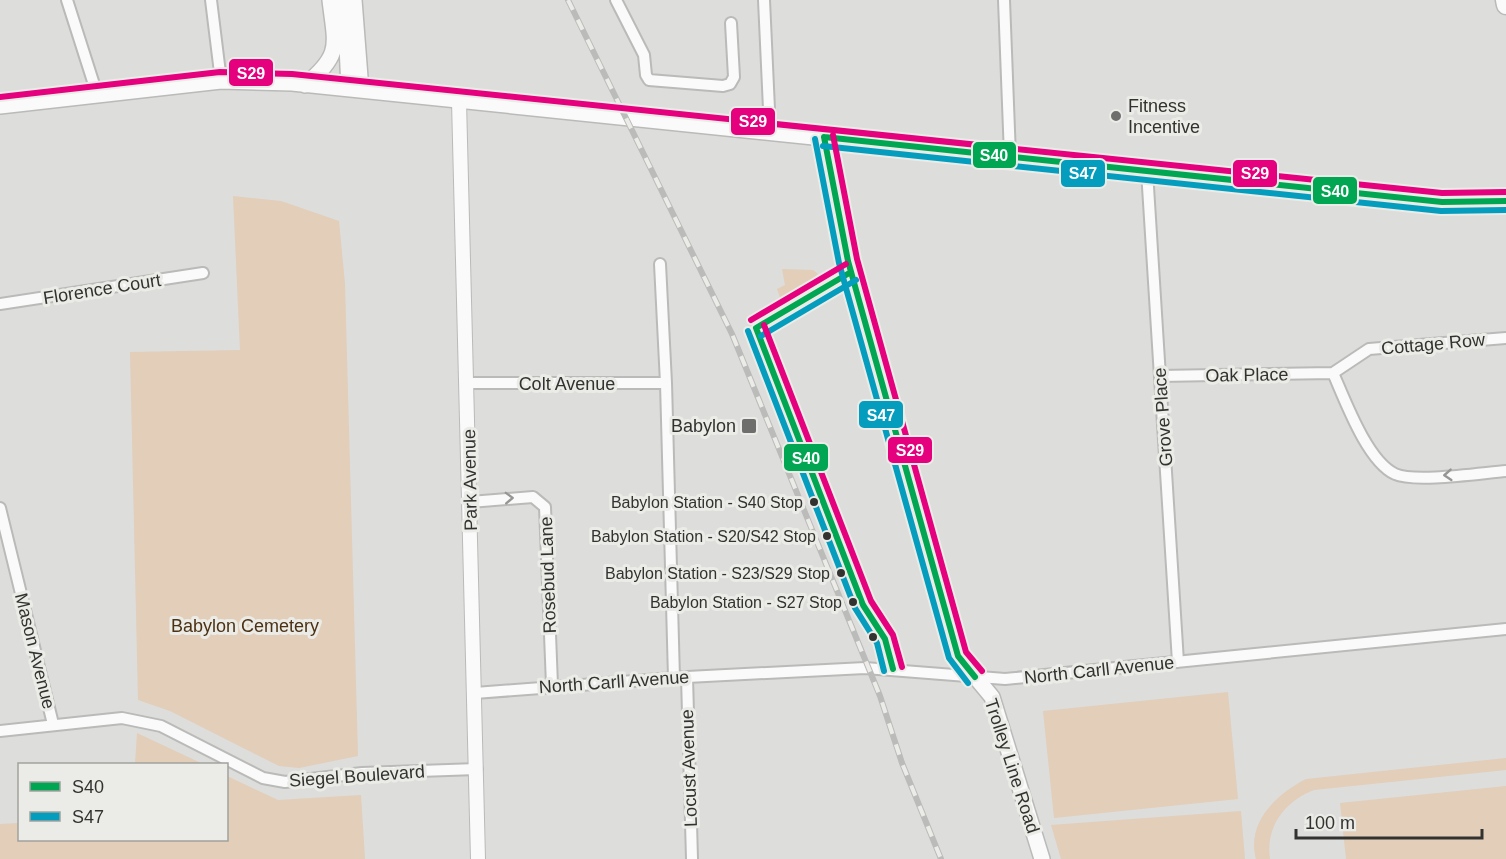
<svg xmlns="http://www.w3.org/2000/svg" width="1506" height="859" font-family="Helvetica,sans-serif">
	<rect width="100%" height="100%" fill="#dddddb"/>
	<path fill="#e2ceb9" d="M 233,196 L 281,201 L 339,221 L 345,284 L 358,756 L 299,768 L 279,766 L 170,711 L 138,700 L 130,352 L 240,350 Z
		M 782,269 L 813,270 L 818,274 L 791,298 L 782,303 L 777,289 L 785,285 Z
		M 1228,692 L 1238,799 L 1054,818 L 1043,711 Z
		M 137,733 L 203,764 L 135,764 Z
		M 1506,758 L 1506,770 L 1314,790 C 1285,801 1265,827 1270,859 L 1256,859 C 1246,822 1277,794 1306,779 Z
		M 227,776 L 278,800 L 361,795 L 365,859 L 0,859 L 0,824 L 19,823 L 20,840 L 226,840 Z
		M 1506,786 L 1506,859 L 1346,859 L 1340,803 Z
		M 1241,811 L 1245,859 L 1061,859 L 1051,825 Z"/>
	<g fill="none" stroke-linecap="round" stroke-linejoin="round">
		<g stroke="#babab9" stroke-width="14">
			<path id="minor" d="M 67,0 L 97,94
				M 211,0 L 221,81
				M 616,0 L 644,55 L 646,75 L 649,80 L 723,86 L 730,84 L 734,77 L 731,23
				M 764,0 L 770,131
				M 1004,0 L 1010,156
				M 1147,171 L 1178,662
				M 660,264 L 666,383 L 674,678
				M 0,304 L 203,273
				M 1333,373 C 1345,400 1367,461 1395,474 C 1415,483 1481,473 1506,471
				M 1160,376 L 1333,373 L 1369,349 L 1506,338
				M 467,383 L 666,383
				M 470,502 L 533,497 L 545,507 L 552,685
				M 0,508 L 53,724
				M 687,677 L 692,859
				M 475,693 L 687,677 L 865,668 L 1005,679 L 1506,629
				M 0,731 L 122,718 L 161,726 L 263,778 L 285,782 L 362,773 L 477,769"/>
		</g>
		<g stroke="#babab9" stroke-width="16">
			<path id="tertiary" d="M 459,101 L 478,859"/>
		</g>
		<g stroke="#babab9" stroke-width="18">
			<path id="secondary" d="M 340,0 L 347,46 L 349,88
				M 354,0 L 361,90
				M 305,85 C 343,54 335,44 330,0
				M 0,106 L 221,81 L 292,83 L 1442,202 L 1506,201
				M 824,137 L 848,261 L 958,656 L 992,697 L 1042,859"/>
		</g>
		<g stroke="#babab9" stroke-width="21">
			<path id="primary" d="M 1505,0 L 1506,5"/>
		</g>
		<use href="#minor" stroke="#fafafa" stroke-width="10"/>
		<use href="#tertiary" stroke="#fafafa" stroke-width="14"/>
		<use href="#secondary" stroke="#fafafa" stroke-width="15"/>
		<use href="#primary" stroke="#fafafa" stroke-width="18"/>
		<g stroke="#bbbbba" stroke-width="6">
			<path id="rail" d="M 568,0 L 732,334 L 880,696 L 902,763 L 941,859"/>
		</g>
		<use href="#rail" stroke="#ebece7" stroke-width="4" stroke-dasharray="11" stroke-linecap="butt"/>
		<g stroke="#ebece7" stroke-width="10">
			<path id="bus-1" d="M 824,137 L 1442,202 L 1506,201
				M 824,137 L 848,261 L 958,656 L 975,677
				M 756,328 L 863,605 L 885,639 L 893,669
				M 756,328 L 851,272"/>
		</g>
		<g stroke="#ebece7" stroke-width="10">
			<path id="bus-2" d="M 815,139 L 839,263 L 949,658 L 968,683
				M 823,146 L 1441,211 L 1506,210
				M 748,331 L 855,608 L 877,643 L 884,671
				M 761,336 L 856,280"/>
		</g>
		<g stroke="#ebece7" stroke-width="10">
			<path id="bus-3" d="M 0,97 L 220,72 L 292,74 L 1442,193 L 1506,192
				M 833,135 L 857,259 L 966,652 L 982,671
				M 751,320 L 846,264
				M 764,325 L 871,601 L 893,635 L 902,667"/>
		</g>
		<use href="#bus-1" stroke="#00a651" stroke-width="6"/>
		<use href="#bus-2" stroke="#059dbe" stroke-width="6"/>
		<use href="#bus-3" stroke="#e5007d" stroke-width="6"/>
	</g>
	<defs><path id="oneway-chevron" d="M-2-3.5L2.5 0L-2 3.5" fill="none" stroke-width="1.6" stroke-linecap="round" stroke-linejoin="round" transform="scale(1.5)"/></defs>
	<g stroke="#969695">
		<use href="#oneway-chevron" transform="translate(1448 475) rotate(176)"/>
		<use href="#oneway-chevron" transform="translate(509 498) rotate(-2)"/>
	</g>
	<g fill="#6e6e6c" stroke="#ebece7" stroke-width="2">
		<circle cx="1116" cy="116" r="6"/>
		<rect x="741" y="418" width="16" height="16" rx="3"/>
	</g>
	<g fill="#323230" stroke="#ebece7" stroke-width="2">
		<circle cx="814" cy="502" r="5"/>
		<circle cx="827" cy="536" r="5"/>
		<circle cx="841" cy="573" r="5"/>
		<circle cx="853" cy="602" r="5"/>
		<circle cx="873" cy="637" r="5"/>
	</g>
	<g text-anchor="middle" stroke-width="6" stroke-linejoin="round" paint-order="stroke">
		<g font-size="16" fill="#323230" stroke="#ebece7" text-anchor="end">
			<text x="803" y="508">Babylon Station - S40 Stop</text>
			<text x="816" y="542">Babylon Station - S20/S42 Stop</text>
			<text x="830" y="579">Babylon Station - S23/S29 Stop</text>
			<text x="842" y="608">Babylon Station - S27 Stop</text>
		</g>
		<g font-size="18" fill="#323230" stroke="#ebece7" text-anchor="start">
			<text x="1128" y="112">Fitness<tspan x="1128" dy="21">Incentive</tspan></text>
			<text x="736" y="432" text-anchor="end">Babylon</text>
		</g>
		<g font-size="18" fill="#323230" stroke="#ebece7">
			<text transform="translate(102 289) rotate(-9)" y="6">Florence Court</text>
			<text transform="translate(1433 344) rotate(-5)" y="6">Cottage Row</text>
			<text transform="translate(1247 375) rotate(-1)" y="6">Oak Place</text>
			<text x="567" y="390">Colt Avenue</text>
			<text transform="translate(1163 417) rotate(-94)" y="6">Grove Place</text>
			<text transform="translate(470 480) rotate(-91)" y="6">Park Avenue</text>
			<text transform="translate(548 575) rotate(-92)" y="6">Rosebud Lane</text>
			<text transform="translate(35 651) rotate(76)" y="6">Mason Avenue</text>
			<text transform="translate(1099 670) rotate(-6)" y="6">North Carll Avenue</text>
			<text transform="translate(614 682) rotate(-4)" y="6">North Carll Avenue</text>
			<text transform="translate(1012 766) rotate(72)" y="6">Trolley Line Road</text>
			<text transform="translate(689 768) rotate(-92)" y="6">Locust Avenue</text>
			<text transform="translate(357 776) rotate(-4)" y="6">Siegel Boulevard</text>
		</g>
		<g font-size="18" fill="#4d3113" stroke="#ebece7">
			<text x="245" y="632">Babylon Cemetery</text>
		</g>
	</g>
	<g stroke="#ebece7" stroke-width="2">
		<rect x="228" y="58" width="46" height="29" rx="6" fill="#e5007d"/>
		<rect x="730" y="107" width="46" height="29" rx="6" fill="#e5007d"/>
		<rect x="972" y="141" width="45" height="28" rx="6" fill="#00a651"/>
		<rect x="1060" y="159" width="46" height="29" rx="6" fill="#059dbe"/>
		<rect x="1232" y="159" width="46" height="29" rx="6" fill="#e5007d"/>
		<rect x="1312" y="176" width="46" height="29" rx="6" fill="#00a651"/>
		<rect x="858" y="400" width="46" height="29" rx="6" fill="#059dbe"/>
		<rect x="887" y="436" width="46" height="28" rx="6" fill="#e5007d"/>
		<rect x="783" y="443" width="46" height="29" rx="6" fill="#00a651"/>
	</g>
	<g font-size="16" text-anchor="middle" font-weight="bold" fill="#fff">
		<text x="251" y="79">S29</text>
		<text x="753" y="127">S29</text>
		<text x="994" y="161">S40</text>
		<text x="1083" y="179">S47</text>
		<text x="1255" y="179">S29</text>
		<text x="1335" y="197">S40</text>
		<text x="881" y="421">S47</text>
		<text x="910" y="456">S29</text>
		<text x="806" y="464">S40</text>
	</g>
	<rect x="18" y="763" width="210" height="78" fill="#ebece7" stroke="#a1a29e" stroke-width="1.5"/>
	<rect x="30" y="782" width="30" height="9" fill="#00a651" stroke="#a1a29e" stroke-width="1.5"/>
	<text x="72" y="793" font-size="18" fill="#323230">S40</text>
	<rect x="30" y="812" width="30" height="9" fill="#059dbe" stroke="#a1a29e" stroke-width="1.5"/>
	<text x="72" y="823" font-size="18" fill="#323230">S47</text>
	<path d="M1296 829v9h186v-9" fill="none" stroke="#323230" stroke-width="3"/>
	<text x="1305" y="829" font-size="18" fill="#323230" stroke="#ebece7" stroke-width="4.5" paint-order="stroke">100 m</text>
</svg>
